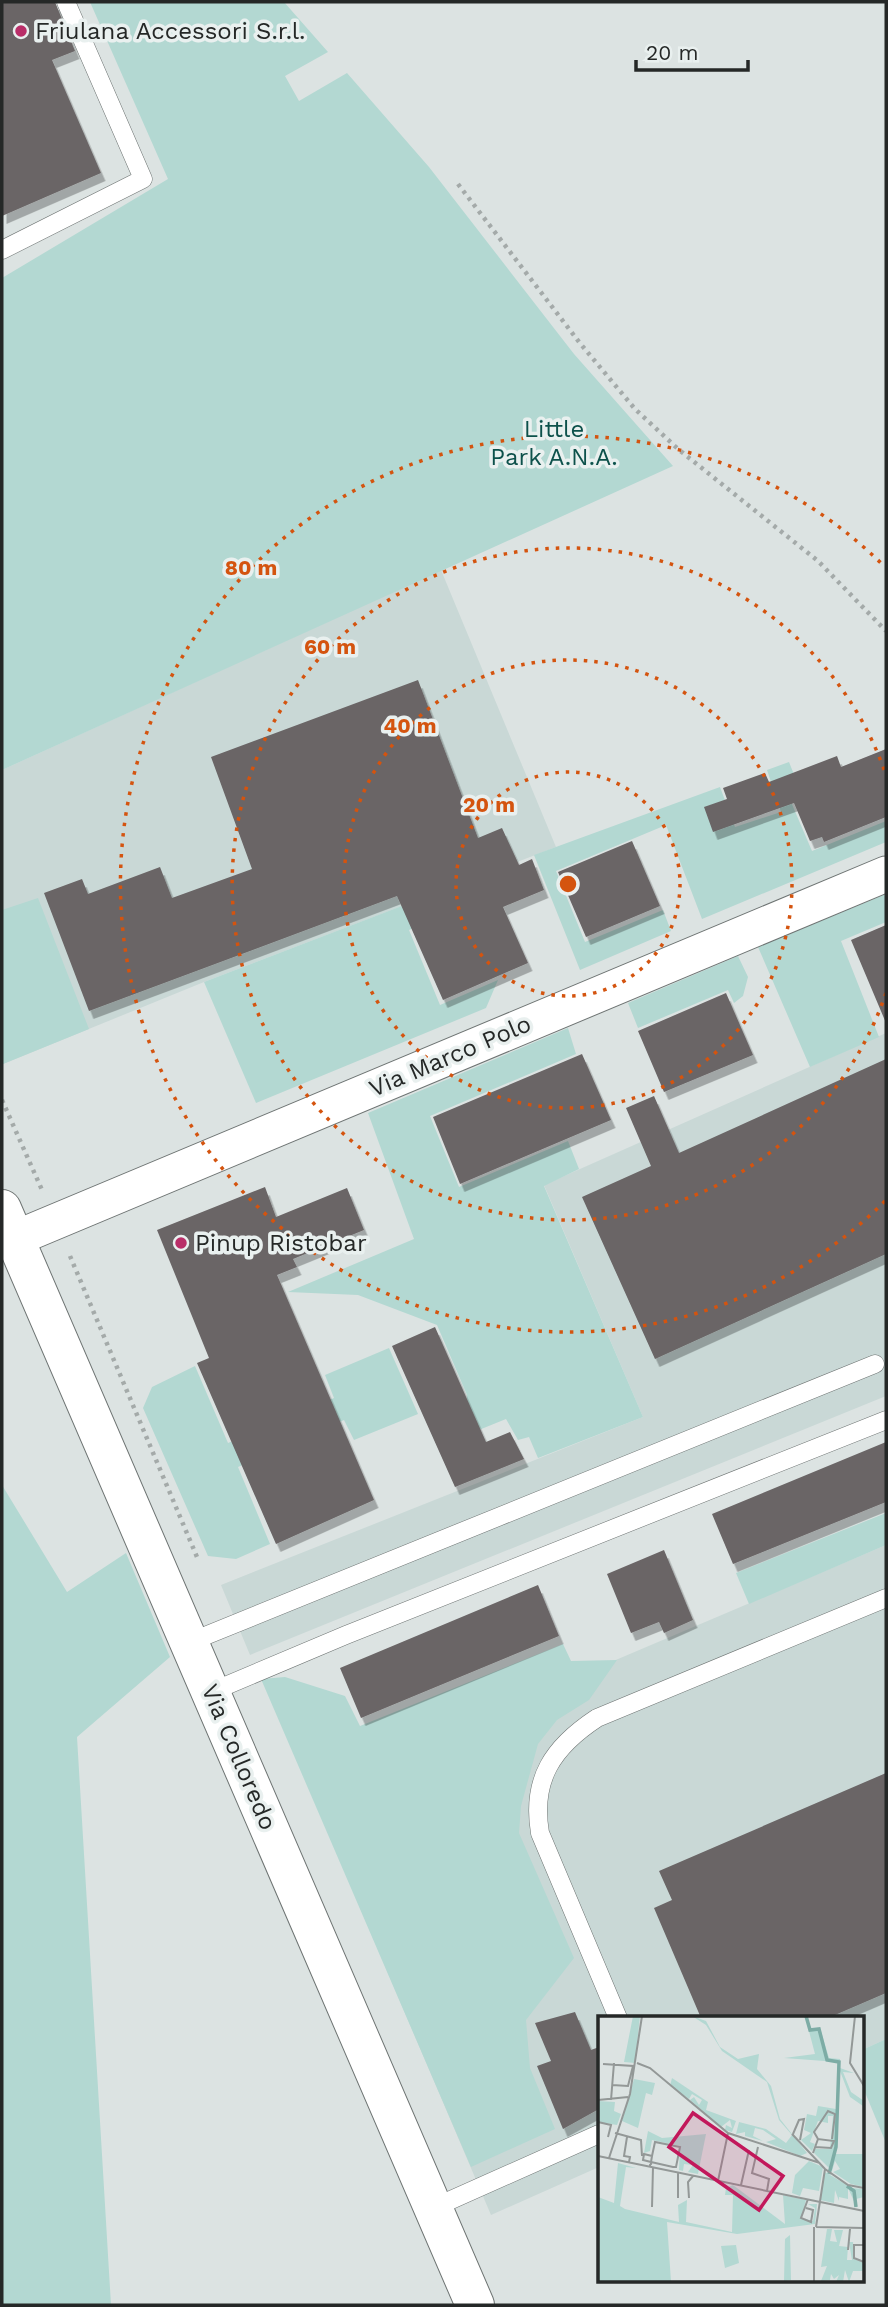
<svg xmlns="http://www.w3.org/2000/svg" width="888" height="2307" font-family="'Work Sans',sans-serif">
	<defs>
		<filter id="shadow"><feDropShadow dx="4.5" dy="8" stdDeviation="0" flood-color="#0004"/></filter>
	</defs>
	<rect width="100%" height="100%" fill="#dce3e2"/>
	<path fill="#c9d8d6" d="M 441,570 L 556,847 L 204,982 L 3,1064 L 2,770 Z
		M 886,1033 L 886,1396 L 250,1655 L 221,1585 L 643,1417 L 544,1185 Z
		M 886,1545 L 886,2039 L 862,2050 L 862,2018 L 599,2018 L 599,2167 L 491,2215 L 310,1790 Z"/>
	<path fill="#b3d8d2" d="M 90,2 L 284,2 L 328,52 L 285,76 L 299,101 L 347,73 L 429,167 L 574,354 L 673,466 L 2,770 L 2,278 L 168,179 Z
		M 789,762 L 797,782 L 785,788 L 812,851 L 886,821 L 886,842 L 702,919 L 666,825 L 556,871 L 585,942 L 663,910 L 671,931 L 580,970 L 534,855 L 720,787 L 735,827 L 781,812 L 767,770 Z
		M 433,894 L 441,916 L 409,930 L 440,1005 L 498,980 L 486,1008 L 256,1103 L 204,982 Z
		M 886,894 L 886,922 L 841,941 L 879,1037 L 810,1067 L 758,947 Z
		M 38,898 L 89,1029 L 3,1064 L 2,910 Z
		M 738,956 L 748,977 L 743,996 L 734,1003 L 728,990 L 638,1028 L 628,1003 Z
		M 568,1028 L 576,1054 L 430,1116 L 459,1187 L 568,1141 L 579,1169 L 544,1186 L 643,1417 L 538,1458 L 529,1437 L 518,1440 L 506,1419 L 464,1436 L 467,1395 L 437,1325 L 358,1295 L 288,1292 L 414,1239 L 368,1113 Z
		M 389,1348 L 418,1414 L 354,1440 L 344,1420 L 238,1467 L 270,1544 L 236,1559 L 208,1556 L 143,1408 L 152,1387 L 195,1366 L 228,1443 L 334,1398 L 325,1375 Z
		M 2,1485 L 67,1592 L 126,1553 L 170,1657 L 77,1737 L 111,2305 L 2,2305 Z
		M 886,1513 L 886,1545 L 749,1604 L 736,1573 Z
		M 563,1644 L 571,1661 L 617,1660 L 589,1700 L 557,1720 L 538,1744 L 521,1806 L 519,1833 L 574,1958 L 526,2020 L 530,2068 L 555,2129 L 471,2167 L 261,1679 L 285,1677 L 345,1696 L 360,1726 Z
		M 886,2039 L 886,2143 L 862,2085 L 862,2050 Z"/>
	<path fill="#6a6566" filter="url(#shadow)" d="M 2,2 L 55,2 L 75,51 L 52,60 L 101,173 L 2,216 Z
		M 418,680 L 478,838 L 502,828 L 519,865 L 532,859 L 544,890 L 503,907 L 528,963 L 443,1000 L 397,896 L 89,1011 L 44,893 L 82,879 L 88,894 L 160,867 L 172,898 L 252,869 L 211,757 Z
		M 886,749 L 886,817 L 824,842 L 822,837 L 810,841 L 794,803 L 713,832 L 704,807 L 727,799 L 723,788 L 765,773 L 769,782 L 837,756 L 841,767 Z
		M 632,841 L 660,906 L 586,937 L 558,872 Z
		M 886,925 L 886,1023 L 851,940 Z
		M 726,993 L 753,1055 L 664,1092 L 638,1031 Z
		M 582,1054 L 611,1120 L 460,1184 L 433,1117 Z
		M 886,1059 L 886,1254 L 655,1359 L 582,1197 L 651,1166 L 626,1108 L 654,1096 L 679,1153 Z
		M 265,1187 L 276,1217 L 347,1188 L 364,1230 L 293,1259 L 297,1267 L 277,1275 L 374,1500 L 276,1544 L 197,1363 L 209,1358 L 157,1230 Z
		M 435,1327 L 486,1442 L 510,1432 L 524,1459 L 455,1487 L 392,1346 Z
		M 886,1442 L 886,1502 L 733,1564 L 712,1514 Z
		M 664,1550 L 693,1620 L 664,1633 L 659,1622 L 631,1633 L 607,1574 Z
		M 538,1585 L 559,1636 L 361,1718 L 340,1668 Z
		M 886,1773 L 886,1993 L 828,2018 L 701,2018 L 654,1908 L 672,1900 L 659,1871 Z
		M 575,2012 L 591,2050 L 599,2047 L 599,2109 L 563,2129 L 537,2066 L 551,2061 L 535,2023 Z"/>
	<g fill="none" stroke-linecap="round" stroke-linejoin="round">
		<g stroke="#6e7473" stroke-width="19">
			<path id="service" d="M 2,250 L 143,179 L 66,2
				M 190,1642 L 875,1364
				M 211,1692 L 346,1635 L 886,1420
				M 618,2018 L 540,1833 C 531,1779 553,1747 597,1718 L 886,1598
				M 433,2208 L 599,2134"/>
		</g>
		<g stroke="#6e7473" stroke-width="37">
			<path id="minor" d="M 14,1239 L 886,874"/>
		</g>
		<g stroke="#6e7473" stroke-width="40">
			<path id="secondary" d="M 2,1209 L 475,2305"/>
		</g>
		<path stroke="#a4aaa9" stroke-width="4.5" stroke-dasharray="3.5 5" stroke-linecap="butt" d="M 458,184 L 579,342 L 635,409 L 678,449 L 818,561 L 886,631
			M 2,1100 L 42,1190
			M 70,1256 L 197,1557"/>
		<use href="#service" stroke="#fff" stroke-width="18"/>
		<use href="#minor" stroke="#fff" stroke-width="35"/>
		<use href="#secondary" stroke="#fff" stroke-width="38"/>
	</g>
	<g fill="none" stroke="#d4540f" stroke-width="3.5" stroke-dasharray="3.5 7">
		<circle cx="568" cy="884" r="112"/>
		<circle cx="568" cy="884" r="224"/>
		<path d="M886 993A336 336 0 1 1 886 775"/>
		<path d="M885 1201A448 448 0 1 1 885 567"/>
	</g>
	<g fill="#b92e68" stroke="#e9f0ef" stroke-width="2.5">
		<circle cx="21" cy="31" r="7"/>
		<circle cx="181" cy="1243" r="7"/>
	</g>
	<g text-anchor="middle" stroke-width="7" stroke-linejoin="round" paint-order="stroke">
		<g font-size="24" fill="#252827" stroke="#e9f0ef" text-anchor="start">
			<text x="35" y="39">Friulana Accessori S.r.l.</text>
			<text x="195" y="1251">Pinup Ristobar</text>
		</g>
		<g font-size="24" fill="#0d514b" stroke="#e9f0ef">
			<text x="554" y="437">Little<tspan x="554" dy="28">Park A.N.A.</tspan></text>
		</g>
		<g font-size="24" fill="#252827" stroke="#e9f0ef">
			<text transform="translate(450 1056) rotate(-23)" y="8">Via Marco Polo</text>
			<text transform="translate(239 1757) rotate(67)" y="8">Via Colloredo</text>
		</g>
	</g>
	<g transform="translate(598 2016)">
		<rect width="266" height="266" fill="#dce3e2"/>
		<path d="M 35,0 L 42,0 L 37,47 L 26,46 ZM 94,0 L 108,5 L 122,31 L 140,43 L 161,38 L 159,53 L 173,70 L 182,103 L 209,137 L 202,140 L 168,126 L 178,123 L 165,114 L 157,112 L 155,120 L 165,125 L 147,120 L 147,116 L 138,118 L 141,106 L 168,113 L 188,127 L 194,119 L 181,104 L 169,66 L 124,35 L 108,9 ZM 207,0 L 213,12 L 222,12 L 231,42 L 242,43 L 242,52 L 256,57 L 245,56 L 253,76 L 266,85 L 265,90 L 252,81 L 242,55 L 239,131 L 235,138 L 266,138 L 266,171 L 253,168 L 235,156 L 242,153 L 237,145 L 234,155 L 216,137 L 217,133 L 232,133 L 235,100 L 230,100 L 230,107 L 220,105 L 212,126 L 217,128 L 214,135 L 203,124 L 213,117 L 206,114 L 209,98 L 218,100 L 220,90 L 238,93 L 240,46 L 186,42 L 217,38 ZM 74,62 L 110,86 L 108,94 L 138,105 L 134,116 L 127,114 L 128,109 L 134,112 L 132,104 L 123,111 L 92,84 L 96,81 L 101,89 L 104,84 L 94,78 L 91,83 L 72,70 ZM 36,63 L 57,67 L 54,79 L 48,77 L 40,112 L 24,105 ZM 0,85 L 17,86 L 16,95 L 23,98 L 19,109 L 0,106 ZM 50,115 L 64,122 L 108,118 L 100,158 L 90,156 L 95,149 L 86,148 L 85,155 L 81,154 L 82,130 L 54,124 L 52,135 L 46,137 ZM 211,145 L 225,151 L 221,175 L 205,172 L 202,180 L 194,177 L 197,159 ZM 20,147 L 38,152 L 28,151 L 22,190 L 27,193 L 81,206 L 80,189 L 89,184 L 88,206 L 134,216 L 135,179 L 127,179 L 128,172 L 135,169 L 187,208 L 185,179 L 208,184 L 203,202 L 215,205 L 217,192 L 210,188 L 219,188 L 217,208 L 139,218 L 69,206 L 73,266 L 0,266 L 0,181 L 16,187 ZM 227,156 L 254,172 L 266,173 L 266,181 L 258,183 L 259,192 L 250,172 L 250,183 L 241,181 L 241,185 L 237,174 L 236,187 L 222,184 ZM 229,213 L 234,213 L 232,225 L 239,226 L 236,214 L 245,214 L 241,230 L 250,231 L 249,244 L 254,244 L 251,226 L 255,226 L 256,243 L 266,247 L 266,260 L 265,255 L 255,255 L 251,266 L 247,254 L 245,266 L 238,266 L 241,259 L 236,263 L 233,258 L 232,264 L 223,265 L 229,250 L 223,251 ZM 192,219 L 193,264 L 186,265 L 187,223 ZM 138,229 L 141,247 L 127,252 L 123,230 Z" fill="#b3d8d2"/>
		<path fill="none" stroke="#7daca5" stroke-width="3.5" d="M 208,0 L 212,14 L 221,13 L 229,44 L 241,46 L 238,131 L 231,158M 249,170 L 256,175 L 258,191"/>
		<path fill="none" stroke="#939897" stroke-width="2" d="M 257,0 L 252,47 L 266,70M 39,47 L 52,52 L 130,117 L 222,147M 5,48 L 35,50 L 30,70 L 14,69M 0,84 L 30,81M 13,84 L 16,47M 0,106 L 13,109 L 10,121M 17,117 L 43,124 L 44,140M 194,118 L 227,153 L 250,169 L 266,172M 195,118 L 201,104 L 206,103 L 202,124M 29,121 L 26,140 L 32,141 L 31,146M 220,123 L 216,116 L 230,95 L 237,98 L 234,123M 160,131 L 154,157 L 171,163 L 169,175M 215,137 L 220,123 L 236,125 L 233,132 L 217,131M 0,140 L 266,195M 11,142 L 32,78 L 44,0M 52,151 L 52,149 L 53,148 L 53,146 L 54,140 L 57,126 L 82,131 L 78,151 L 75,151 L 53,146 L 45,144 L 46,138 L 54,140M 80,156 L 80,182M 120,165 L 130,117M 143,169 L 151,134M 91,182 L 90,166 L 95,160M 54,191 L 55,151M 208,192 L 215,194 L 213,206 L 203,202 L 210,183M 216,211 L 216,266M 218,211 L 227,153M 218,211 L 266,212M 266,229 L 256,229 L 256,242 L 266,246M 250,234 L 252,213"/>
		<path fill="#c2185b" fill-opacity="0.15" stroke="#c2185b" stroke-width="3.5" d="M 95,97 L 185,160 L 161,194 L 71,131 Z"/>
		<rect width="266" height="266" fill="none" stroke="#252827" stroke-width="3.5"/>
	</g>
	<circle cx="568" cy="884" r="10" fill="#d4540f" stroke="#e9f0ef" stroke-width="3.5"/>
	<g font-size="21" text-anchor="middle" font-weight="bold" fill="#d4540f" stroke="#e9f0ef" stroke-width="7" stroke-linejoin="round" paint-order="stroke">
		<text x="251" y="575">80 m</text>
		<text x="330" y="654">60 m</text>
		<text x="410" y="733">40 m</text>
		<text x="489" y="812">20 m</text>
	</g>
	<rect width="888" height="2307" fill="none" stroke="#252827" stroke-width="7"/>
	<path d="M636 60v10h112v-10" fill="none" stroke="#252827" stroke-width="3.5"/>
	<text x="646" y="60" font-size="21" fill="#252827" stroke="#e9f0ef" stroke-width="5" paint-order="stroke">20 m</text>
</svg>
